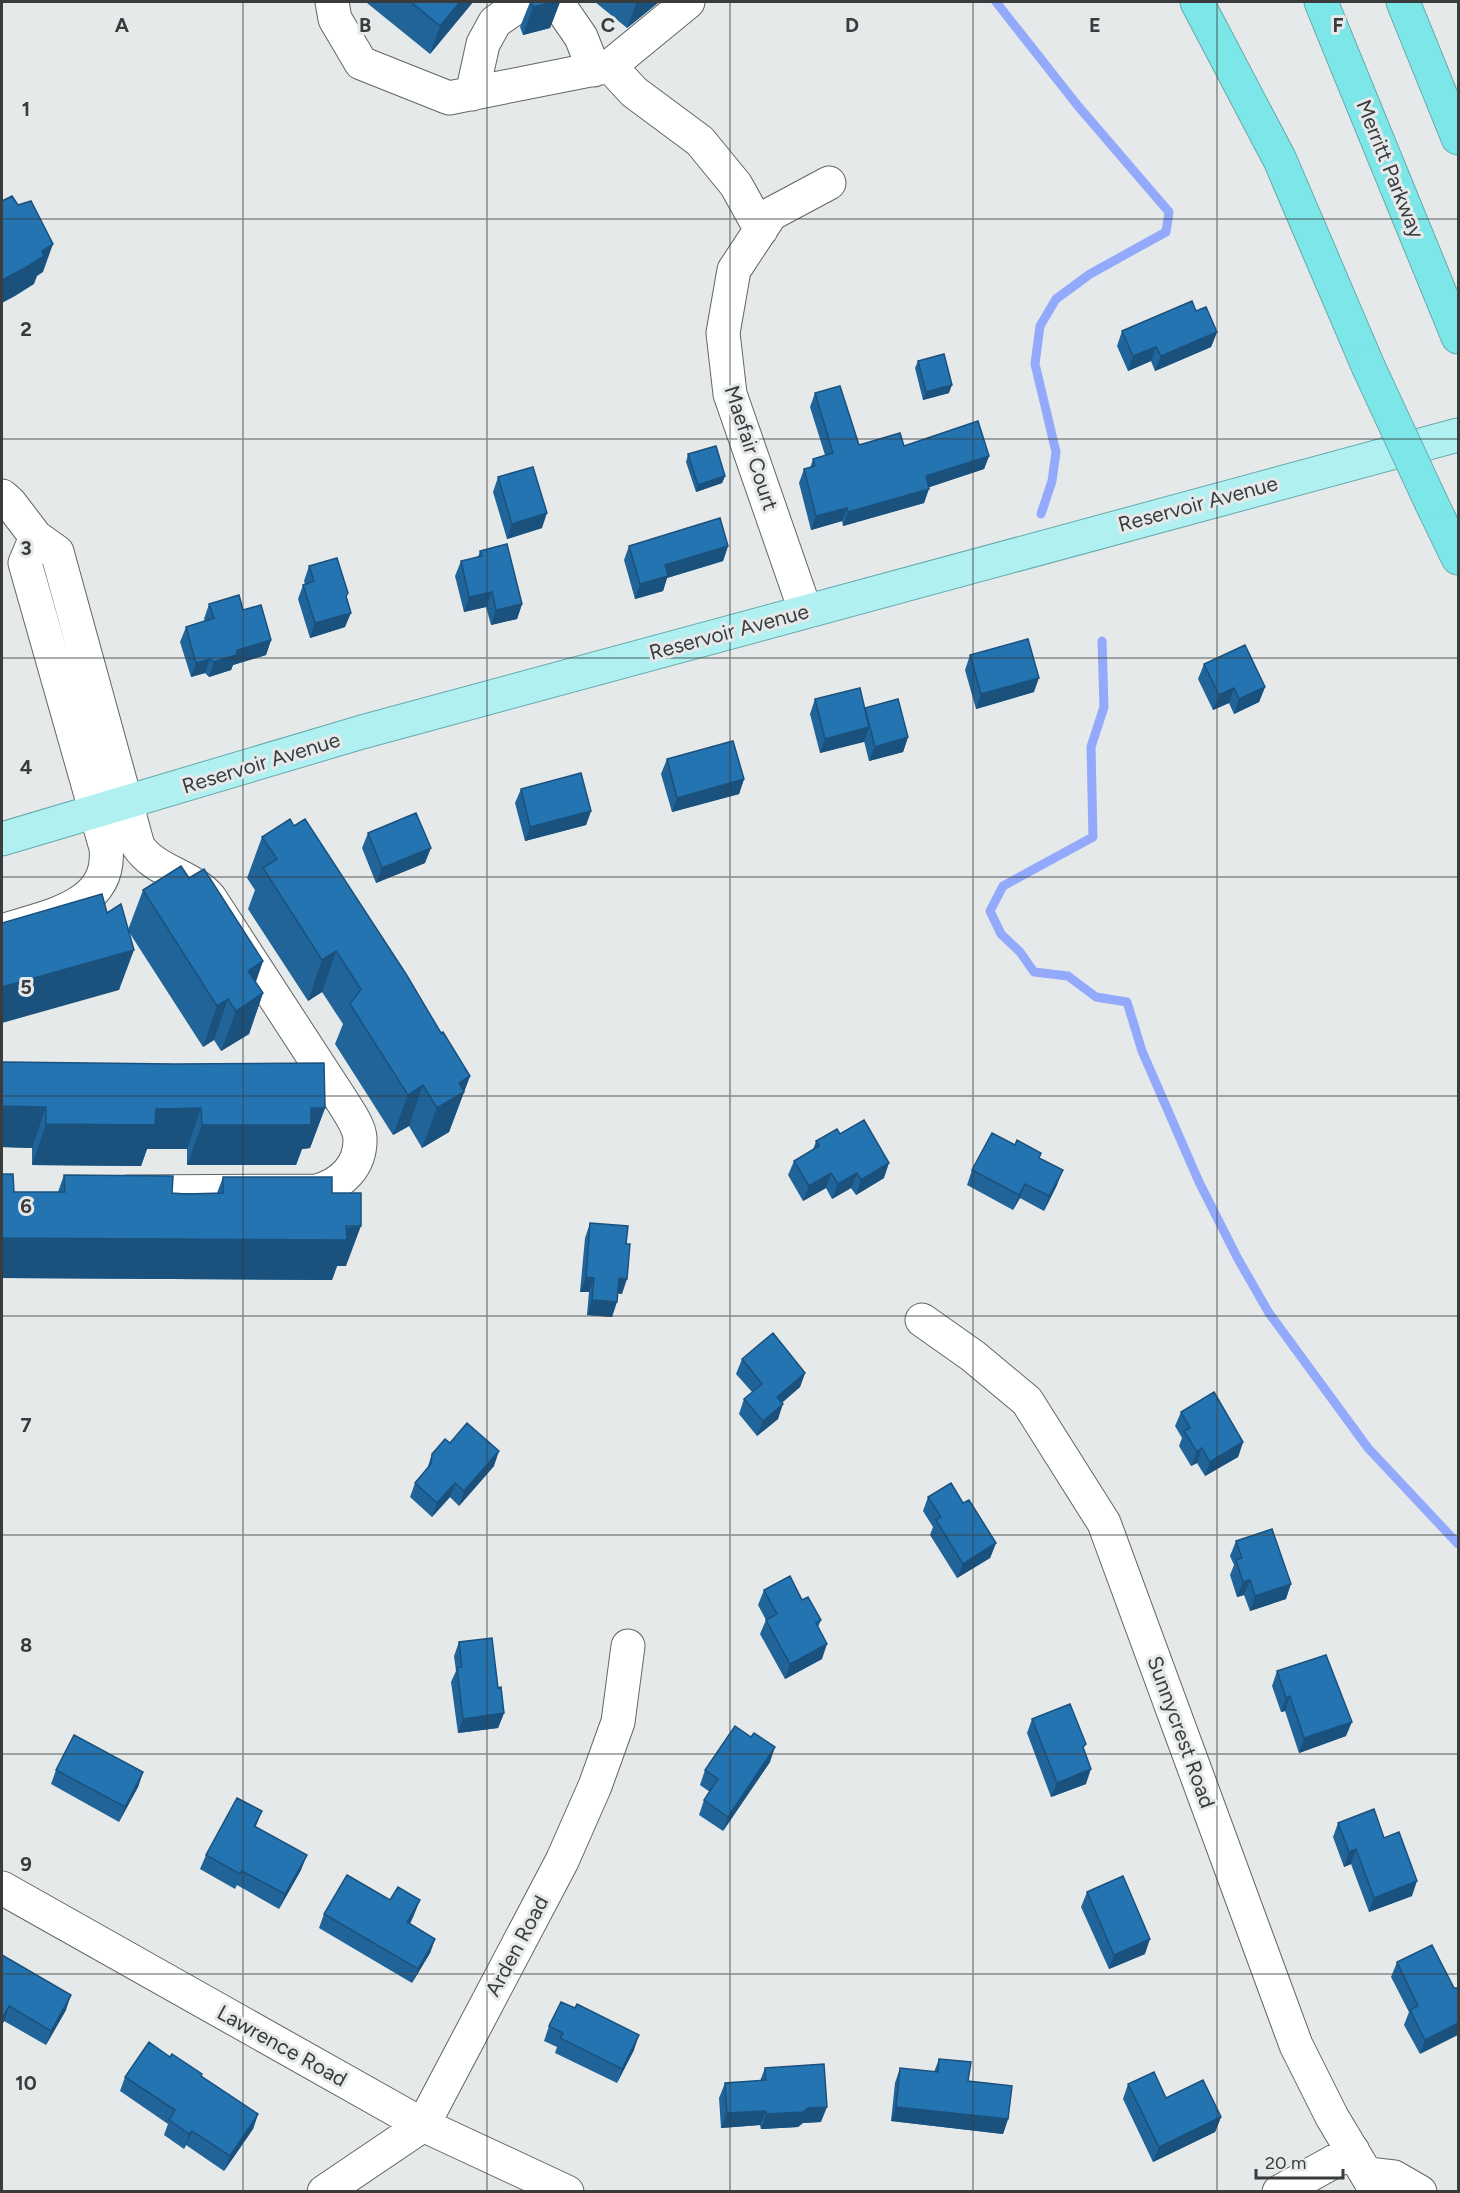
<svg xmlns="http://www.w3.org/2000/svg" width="1460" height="2193" font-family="Figtree,sans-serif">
	<rect width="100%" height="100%" fill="#e5e9ea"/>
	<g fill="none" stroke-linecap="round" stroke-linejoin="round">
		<path stroke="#92a9fc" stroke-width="9" d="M 996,2 L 1078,106 L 1169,212 L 1166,232 L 1090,274 L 1056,299 L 1040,326 L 1035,364 L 1056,452 L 1052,481 L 1041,514
			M 1102,641 L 1104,707 L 1091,747 L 1093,837 L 1003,886 L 990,911 L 1001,934 L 1020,952 L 1034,972 L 1068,976 L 1096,997 L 1127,1002 L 1142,1051 L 1199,1182 L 1238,1259 L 1269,1313 L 1368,1448 L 1458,1544"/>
		<g stroke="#616566" stroke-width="35">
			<path id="minor" d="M 332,2 L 335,19 L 361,63 L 449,98 L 610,66 L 688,2
				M 544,3 L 561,8 L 581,37 L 594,70
				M 610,66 L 634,92 L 700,141 L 736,185 L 761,230
				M 472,94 L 483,44 L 495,22 L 515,8
				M 2,496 L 10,503 L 36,537
				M 805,610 L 730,394 L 723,333 L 734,270 L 771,214 L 829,183
				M 2,931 C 46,916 112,908 106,848 L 25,563 L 36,537 L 57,552 L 138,846 C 155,872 191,875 210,898 L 344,1104 C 350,1114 359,1126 360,1138 C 361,1166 342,1184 317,1191 L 128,1192
				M 922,1320 L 973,1356 L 1027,1401 L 1104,1523 L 1296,2045 L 1332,2117 L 1377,2192
				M 2,1888 L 423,2125 L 567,2192
				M 1368,2174 L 1394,2177 L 1420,2192
				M 324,2192 L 423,2125 L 562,1861 L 595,1786 L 618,1722 L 628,1646
				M 1279,2192 L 1353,2151"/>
		</g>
		<g stroke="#65aaac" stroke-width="35">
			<path id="major" d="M 2,839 L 362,732 L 1458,435"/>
		</g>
		<g stroke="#65aaac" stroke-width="35">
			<path id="highway" d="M 1197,2 L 1280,160 L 1368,366
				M 1321,2 L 1458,337
				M 1403,2 L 1458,138
				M 1431,502 L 1458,558"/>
		</g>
		<use href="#minor" stroke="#fff" stroke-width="33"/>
		<use href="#major" stroke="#b0f0f1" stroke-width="33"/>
		<use href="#highway" stroke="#7ce6e8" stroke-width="33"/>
		<g stroke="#65aaac" stroke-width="35" stroke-linecap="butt">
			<path id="highway-bridge" d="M 1368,366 L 1431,502"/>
		</g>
		<use href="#highway-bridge" stroke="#7ce6e8" stroke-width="33"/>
	</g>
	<path fill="#206499" d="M 367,2 L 473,2 L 430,54 L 367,3 Z
		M 530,2 L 560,2 L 550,28 L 523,35 L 520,27 Z
		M 595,2 L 659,2 L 627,28 Z
		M 1196,311 L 1217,332 L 1211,347 L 1155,371 L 1151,361 L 1128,371 L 1117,346 L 1122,331 Z
		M 918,361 L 949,393 L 923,400 L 915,368 Z
		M 815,393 L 859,445 L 904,446 L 989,456 L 984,469 L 929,487 L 924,503 L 843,526 L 842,521 L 811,530 L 799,483 L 804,469 L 810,468 L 813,459 L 825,455 L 810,407 Z
		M 688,454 L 725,476 L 722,483 L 696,492 L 686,462 Z
		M 498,477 L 542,528 L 507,539 L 493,492 Z
		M 629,546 L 728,546 L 723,561 L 667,578 L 663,591 L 635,599 L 624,560 Z
		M 480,551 L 522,604 L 517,619 L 491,625 L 486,607 L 464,612 L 455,576 L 461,561 L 478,557 Z
		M 309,566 L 346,597 L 345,627 L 310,638 L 298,599 L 303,585 L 305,584 L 304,581 Z
		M 209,604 L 243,610 L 271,640 L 266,655 L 233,665 L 231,670 L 209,677 L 205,673 L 191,677 L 180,642 L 186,627 L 205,621 L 204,619 Z
		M 970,655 L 1034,692 L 976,709 L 965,670 Z
		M 1204,664 L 1265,687 L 1259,702 L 1234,714 L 1229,703 L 1213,710 L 1198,679 Z
		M 815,699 L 865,708 L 908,737 L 903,752 L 869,761 L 864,741 L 820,753 L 810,714 Z
		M 667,759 L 744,779 L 739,794 L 672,812 L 661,774 Z
		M 521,789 L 591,811 L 586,825 L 525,841 L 515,803 Z
		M 294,826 L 441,1033 L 470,1076 L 449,1132 L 422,1148 L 409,1126 L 393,1135 L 335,1044 L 343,1024 L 322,992 L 308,1001 L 248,909 L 255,890 L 247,878 L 262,837 Z
		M 368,833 L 425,863 L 376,883 L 362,848 Z
		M 189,878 L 263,961 L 256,982 L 263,993 L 249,1034 L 221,1051 L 214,1040 L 203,1047 L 129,932 L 119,990 L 107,913 L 128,930 L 143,890 Z
		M 2,1062 L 325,1108 L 310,1148 L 302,1149 L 296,1165 L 187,1165 L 187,1149 L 147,1149 L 141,1166 L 32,1165 L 32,1148 L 2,1147 Z
		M 840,1134 L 884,1178 L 856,1195 L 851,1188 L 832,1199 L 826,1188 L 803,1201 L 788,1175 L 794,1161 L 813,1150 L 816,1141 Z
		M 1039,1158 L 1057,1185 L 1044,1211 L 1020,1198 L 1013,1210 L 967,1185 L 972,1170 Z
		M 2,1174 L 14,1192 L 58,1192 L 64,1175 L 172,1193 L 217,1193 L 223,1177 L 332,1193 L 346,1266 L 337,1266 L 332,1280 L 2,1278 Z
		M 590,1223 L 622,1294 L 618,1293 L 612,1317 L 587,1315 L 589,1292 L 580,1292 L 585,1238 Z
		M 742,1359 L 805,1373 L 800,1387 L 782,1403 L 778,1419 L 757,1436 L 739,1414 L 744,1399 L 752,1392 L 736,1374 Z
		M 1181,1412 L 1243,1442 L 1238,1457 L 1205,1476 L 1197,1463 L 1191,1466 L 1179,1446 L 1182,1438 L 1175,1426 Z
		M 450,1443 L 494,1466 L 459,1506 L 450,1497 L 432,1517 L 410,1497 L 415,1483 L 427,1469 L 432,1454 Z
		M 928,1497 L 963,1503 L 996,1543 L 990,1558 L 957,1578 L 930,1535 L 933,1527 L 923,1511 Z
		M 1236,1541 L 1286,1599 L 1250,1611 L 1244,1595 L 1237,1597 L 1230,1575 L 1234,1565 L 1230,1556 Z
		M 764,1590 L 802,1600 L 821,1620 L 818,1627 L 822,1659 L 785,1679 L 760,1634 L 766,1620 L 758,1605 Z
		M 459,1642 L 498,1688 L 504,1713 L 498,1728 L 458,1733 L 451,1682 L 456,1671 L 454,1656 Z
		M 1277,1671 L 1346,1736 L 1299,1753 L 1285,1711 L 1281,1712 L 1272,1686 Z
		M 1032,1719 L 1084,1749 L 1086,1784 L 1051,1797 L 1027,1733 Z
		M 751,1737 L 770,1762 L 723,1831 L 699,1815 L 704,1800 L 710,1792 L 700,1785 L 705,1770 Z
		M 56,1770 L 143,1772 L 138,1787 L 119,1822 L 51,1784 Z
		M 1338,1823 L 1384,1838 L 1412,1896 L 1369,1912 L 1351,1864 L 1344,1867 L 1333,1837 Z
		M 256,1827 L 301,1870 L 279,1909 L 237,1885 L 235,1889 L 200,1869 L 206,1855 Z
		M 1087,1892 L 1145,1954 L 1109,1969 L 1081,1907 Z
		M 324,1914 L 414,1915 L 410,1924 L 435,1939 L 430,1953 L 412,1983 L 319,1928 Z
		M 2,1955 L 66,2010 L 46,2045 L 4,2021 L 2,2025 Z
		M 1397,1962 L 1454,1988 L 1420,2054 L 1404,2025 L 1409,2012 L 1391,1977 Z
		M 549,2026 L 634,2050 L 617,2083 L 555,2053 L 557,2047 L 544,2041 Z
		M 170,2057 L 201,2076 L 258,2114 L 253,2129 L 224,2171 L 186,2145 L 184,2149 L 164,2135 L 168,2124 L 120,2091 L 125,2077 Z
		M 939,2059 L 1008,2119 L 1003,2134 L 891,2121 L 895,2083 L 900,2068 L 934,2072 Z
		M 765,2068 L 821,2122 L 803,2123 L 798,2127 L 761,2129 L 760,2125 L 721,2128 L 719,2098 L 725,2083 L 760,2081 Z
		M 1128,2084 L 1221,2117 L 1215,2132 L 1153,2162 L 1123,2099 Z"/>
	<path fill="#1a517d" d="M 460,2 L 473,2 L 430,54 L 440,26 Z
		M 554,2 L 560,2 L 550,28 L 523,35 L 533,7 Z
		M 637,2 L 659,2 L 627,28 Z
		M 53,244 L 43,272 L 37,276 L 34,284 L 15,296 L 2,303 L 2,280 L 42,251 Z
		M 1217,332 L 1211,347 L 1155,371 L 1161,356 Z
		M 1156,347 L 1151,361 L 1128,371 L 1133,356 Z
		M 952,385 L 949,393 L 923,400 L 926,392 Z
		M 989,456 L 984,469 L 921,490 L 926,476 Z
		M 725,476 L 722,483 L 696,492 L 698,485 Z
		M 929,489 L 924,503 L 843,526 L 848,512 Z
		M 847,508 L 842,521 L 811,530 L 816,516 Z
		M 547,513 L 542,528 L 507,539 L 512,524 Z
		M 728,546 L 723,561 L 667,578 L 663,591 L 635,599 L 640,584 L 665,565 Z
		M 492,592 L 486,607 L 464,612 L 469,597 Z
		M 522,604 L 517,619 L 491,625 L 496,610 Z
		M 351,613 L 345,627 L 310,638 L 315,623 Z
		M 271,640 L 266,655 L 233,665 L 231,670 L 209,677 L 214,662 L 237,650 Z
		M 210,659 L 205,673 L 191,677 L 196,663 Z
		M 1039,678 L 1034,692 L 976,709 L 981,694 Z
		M 1265,687 L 1259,702 L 1234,714 L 1239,699 Z
		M 1234,688 L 1229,703 L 1213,710 L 1219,695 Z
		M 869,727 L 864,742 L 820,753 L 825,739 Z
		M 908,737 L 903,752 L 869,761 L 875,747 Z
		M 744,779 L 739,794 L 672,812 L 677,798 Z
		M 591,811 L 586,825 L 525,841 L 530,827 Z
		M 431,848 L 425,863 L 376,883 L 382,868 Z
		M 134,950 L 119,990 L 2,1023 L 2,987 Z
		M 336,951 L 322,992 L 308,1001 L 322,960 Z
		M 263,961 L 248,1001 L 248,971 Z
		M 263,993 L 249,1034 L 221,1051 L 236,1011 Z
		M 228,999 L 214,1040 L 203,1047 L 217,1006 Z
		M 470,1076 L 449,1132 L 422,1148 L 437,1108 L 459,1083 Z
		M 423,1085 L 409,1126 L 393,1135 L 408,1095 Z
		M 2,1106 L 46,1107 L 32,1148 L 2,1147 Z
		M 201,1108 L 187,1149 L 147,1149 L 141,1166 L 32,1165 L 46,1124 L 156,1109 Z
		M 311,1108 L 325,1108 L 310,1148 L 302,1149 L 296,1165 L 187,1165 L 202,1125 Z
		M 889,1163 L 884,1178 L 856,1195 L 861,1180 Z
		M 1063,1170 L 1057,1185 L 1044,1211 L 1049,1196 Z
		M 831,1173 L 826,1188 L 803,1201 L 809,1186 Z
		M 857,1173 L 851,1188 L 832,1199 L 838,1184 Z
		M 1025,1184 L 1020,1198 L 1013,1210 L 1019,1195 Z
		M 361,1226 L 346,1266 L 337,1266 L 332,1280 L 2,1278 L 2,1238 Z
		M 586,1277 L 594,1278 L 589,1292 L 580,1292 Z
		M 619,1278 L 627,1279 L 622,1294 L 614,1293 Z
		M 592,1300 L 617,1302 L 612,1317 L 587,1315 Z
		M 805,1373 L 800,1387 L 771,1411 L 777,1397 Z
		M 783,1404 L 778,1419 L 757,1436 L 763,1421 Z
		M 1243,1442 L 1238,1457 L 1205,1476 L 1210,1462 Z
		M 1202,1448 L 1197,1463 L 1191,1466 L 1197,1452 Z
		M 499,1451 L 494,1466 L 459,1506 L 464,1491 Z
		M 455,1483 L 450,1497 L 432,1517 L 437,1503 Z
		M 996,1543 L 990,1558 L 957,1578 L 963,1564 Z
		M 1250,1580 L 1244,1595 L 1237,1597 L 1243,1582 Z
		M 1291,1584 L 1286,1599 L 1250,1611 L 1255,1596 Z
		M 827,1644 L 822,1659 L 785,1679 L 790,1664 Z
		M 1290,1696 L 1285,1711 L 1281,1712 L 1286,1698 Z
		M 504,1713 L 498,1728 L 458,1733 L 463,1719 Z
		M 1352,1722 L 1346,1736 L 1299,1753 L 1304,1738 Z
		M 775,1747 L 770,1762 L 723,1831 L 728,1817 Z
		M 1091,1769 L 1086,1784 L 1051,1797 L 1057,1783 Z
		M 143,1772 L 138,1787 L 119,1822 L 125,1807 Z
		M 262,1811 L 256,1826 L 248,1840 L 254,1826 Z
		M 1356,1849 L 1351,1864 L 1344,1867 L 1349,1852 Z
		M 307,1855 L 301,1870 L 279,1909 L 285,1894 Z
		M 1417,1881 L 1412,1896 L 1369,1912 L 1374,1898 Z
		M 420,1900 L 414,1915 L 402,1937 L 407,1922 Z
		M 435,1939 L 430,1953 L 412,1983 L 418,1969 Z
		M 1150,1939 L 1145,1954 L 1109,1969 L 1114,1955 Z
		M 71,1995 L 66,2010 L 46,2045 L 51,2031 Z
		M 9,2006 L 4,2021 L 2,2025 L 2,2019 Z
		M 1458,2023 L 1458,2035 L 1420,2054 L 1425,2040 Z
		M 639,2035 L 634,2050 L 617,2083 L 622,2069 Z
		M 827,2107 L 821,2122 L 803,2123 L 798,2127 L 761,2129 L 766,2114 L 808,2108 Z
		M 896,2107 L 1008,2119 L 1003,2134 L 891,2121 Z
		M 766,2111 L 760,2125 L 721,2128 L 727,2113 Z
		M 258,2114 L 253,2129 L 224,2171 L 230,2156 Z
		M 1221,2117 L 1215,2132 L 1153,2162 L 1159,2147 Z
		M 192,2131 L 186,2145 L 184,2149 L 189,2134 Z"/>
	<path fill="#2574b2" stroke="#1a517d" stroke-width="1.5" d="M 411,2 L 460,2 L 440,26 Z
		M 531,2 L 554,2 L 533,7 Z
		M 12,196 L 18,205 L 31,201 L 53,244 L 42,251 L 44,256 L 25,268 L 2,280 L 2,201 Z
		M 1192,301 L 1196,311 L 1206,307 L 1217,332 L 1161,356 L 1156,347 L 1133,356 L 1122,331 Z
		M 944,354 L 952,385 L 926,392 L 918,361 Z
		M 840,386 L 859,445 L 900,433 L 904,446 L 978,421 L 989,456 L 926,476 L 929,489 L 848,512 L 847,508 L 816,516 L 804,469 L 815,466 L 813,459 L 833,453 L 815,393 Z
		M 716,446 L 725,476 L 698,485 L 688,454 Z
		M 533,467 L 547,513 L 512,524 L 498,477 Z
		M 720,518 L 728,546 L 665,565 L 668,576 L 640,584 L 629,546 Z
		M 507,544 L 522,604 L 496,610 L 492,592 L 469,597 L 461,561 L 482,556 L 480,551 Z
		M 337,558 L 348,593 L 346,596 L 351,613 L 315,623 L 303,585 L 314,581 L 309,566 Z
		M 239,595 L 243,610 L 261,605 L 271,640 L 237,650 L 236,655 L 214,662 L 210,659 L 196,663 L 186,627 L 214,618 L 209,604 Z
		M 1028,639 L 1039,678 L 981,694 L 970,655 Z
		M 1245,645 L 1265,687 L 1239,699 L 1234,688 L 1219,695 L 1204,664 Z
		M 860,688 L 869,727 L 825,739 L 815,699 Z
		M 898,699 L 908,737 L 875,747 L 865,708 Z
		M 733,741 L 744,779 L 677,798 L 667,759 Z
		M 581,773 L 591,811 L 530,827 L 521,789 Z
		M 416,813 L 431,848 L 382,868 L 368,833 Z
		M 290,819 L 294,826 L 305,819 L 406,974 L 441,1033 L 443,1032 L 470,1076 L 459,1083 L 464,1092 L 437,1108 L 423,1085 L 408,1095 L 350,1004 L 361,989 L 336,951 L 322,960 L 263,868 L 277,859 L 262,837 Z
		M 181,866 L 189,878 L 204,869 L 263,961 L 248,971 L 263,993 L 236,1011 L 228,999 L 217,1006 L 143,890 Z
		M 102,894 L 107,913 L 121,904 L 134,950 L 2,987 L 2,923 Z
		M 2,1062 L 175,1064 L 324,1063 L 325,1108 L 311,1108 L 311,1125 L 202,1125 L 201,1108 L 156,1109 L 155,1125 L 46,1124 L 46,1107 L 2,1106 Z
		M 864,1120 L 889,1163 L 861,1180 L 857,1173 L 838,1184 L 831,1173 L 809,1186 L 794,1161 L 819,1146 L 816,1141 L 837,1129 L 840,1134 Z
		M 992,1133 L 1015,1145 L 1017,1140 L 1041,1153 L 1039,1158 L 1063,1170 L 1049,1196 L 1025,1184 L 1019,1195 L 972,1170 Z
		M 2,1174 L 13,1174 L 14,1192 L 65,1192 L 64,1175 L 173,1176 L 172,1193 L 186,1194 L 223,1193 L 223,1177 L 332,1177 L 332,1193 L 361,1193 L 361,1226 L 346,1226 L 347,1240 L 2,1238 Z
		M 590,1223 L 628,1226 L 626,1244 L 630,1244 L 627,1279 L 619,1278 L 617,1302 L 592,1300 L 594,1278 L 586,1277 Z
		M 773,1333 L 805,1373 L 777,1397 L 783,1404 L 763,1421 L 744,1399 L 762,1384 L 742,1359 Z
		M 1214,1392 L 1243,1442 L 1210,1462 L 1202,1448 L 1197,1452 L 1184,1431 L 1190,1428 L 1181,1412 Z
		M 467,1423 L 499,1451 L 464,1491 L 455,1483 L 437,1503 L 415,1483 L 431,1464 L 432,1454 L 445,1439 L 450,1443 Z
		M 951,1483 L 963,1503 L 969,1500 L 996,1543 L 963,1564 L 936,1520 L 941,1517 L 928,1497 Z
		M 1272,1529 L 1291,1584 L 1255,1596 L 1250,1580 L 1243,1582 L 1236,1560 L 1242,1558 L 1236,1541 Z
		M 790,1576 L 802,1600 L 808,1597 L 821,1620 L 816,1623 L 827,1644 L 790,1664 L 766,1620 L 777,1614 L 764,1590 Z
		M 492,1638 L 498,1688 L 501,1687 L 504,1713 L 463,1719 L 457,1668 L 462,1667 L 459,1642 Z
		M 1326,1655 L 1352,1722 L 1304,1738 L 1290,1696 L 1286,1698 L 1277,1671 Z
		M 1070,1704 L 1086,1744 L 1083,1747 L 1091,1769 L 1057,1783 L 1032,1719 Z
		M 735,1726 L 751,1737 L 754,1733 L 775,1747 L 728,1817 L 704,1800 L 718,1779 L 705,1770 Z
		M 74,1735 L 143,1772 L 125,1807 L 56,1770 Z
		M 237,1798 L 262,1811 L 254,1826 L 307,1855 L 285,1894 L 242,1871 L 240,1874 L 206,1855 Z
		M 1374,1809 L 1384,1838 L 1399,1832 L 1417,1881 L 1374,1898 L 1356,1849 L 1349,1852 L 1338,1823 Z
		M 347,1875 L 390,1900 L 398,1887 L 420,1900 L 407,1922 L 435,1939 L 418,1969 L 324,1914 Z
		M 1123,1876 L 1150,1939 L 1114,1955 L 1087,1892 Z
		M 1432,1945 L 1454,1988 L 1458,1988 L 1458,2023 L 1425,2040 L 1410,2010 L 1418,2006 L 1397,1962 Z
		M 2,1955 L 71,1995 L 51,2031 L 9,2006 L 2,2019 Z
		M 561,2002 L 575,2008 L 577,2004 L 639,2035 L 622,2069 L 560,2038 L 563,2033 L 549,2026 Z
		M 149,2042 L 170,2057 L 172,2054 L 202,2074 L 201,2076 L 258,2114 L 230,2156 L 192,2131 L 189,2134 L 169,2120 L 175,2110 L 125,2077 Z
		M 939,2059 L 971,2062 L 968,2081 L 1012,2086 L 1008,2119 L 896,2107 L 900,2068 L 938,2072 Z
		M 824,2064 L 827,2107 L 808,2108 L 803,2112 L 766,2114 L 766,2111 L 727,2113 L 725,2083 L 766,2080 L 765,2068 Z
		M 1154,2072 L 1166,2098 L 1203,2080 L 1221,2117 L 1159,2147 L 1128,2084 Z"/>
	<path fill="none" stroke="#393b3c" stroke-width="1.5" stroke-opacity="0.55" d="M 243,2 L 243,2192M 487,2 L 487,2192M 730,2 L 730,2192M 973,2 L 973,2192M 1217,2 L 1217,2192M 2,219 L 1458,219M 2,439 L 1458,439M 2,658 L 1458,658M 2,877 L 1458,877M 2,1096 L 1458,1096M 2,1316 L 1458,1316M 2,1535 L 1458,1535M 2,1754 L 1458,1754M 2,1974 L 1458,1974"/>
	<g text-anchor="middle" stroke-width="6" stroke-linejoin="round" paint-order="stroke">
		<g font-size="21" fill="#393b3c" stroke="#e5e9ea">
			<text transform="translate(1390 169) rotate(68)" y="7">Merritt Parkway</text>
			<text transform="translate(751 448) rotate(72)" y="7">Maefair Court</text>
			<text transform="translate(1198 504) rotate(-15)" y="7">Reservoir Avenue</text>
			<text transform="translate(729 632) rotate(-15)" y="7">Reservoir Avenue</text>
			<text transform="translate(261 763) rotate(-17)" y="7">Reservoir Avenue</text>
			<text transform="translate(1181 1732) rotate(70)" y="7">Sunnycrest Road</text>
			<text transform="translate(517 1946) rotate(-62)" y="7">Arden Road</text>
			<text transform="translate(282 2046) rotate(29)" y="7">Lawrence Road</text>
		</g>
	</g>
	<g font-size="20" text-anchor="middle" font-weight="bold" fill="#393b3c" stroke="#e5e9ea" stroke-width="6" stroke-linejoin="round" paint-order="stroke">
		<text x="122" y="32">A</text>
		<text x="365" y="32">B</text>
		<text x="608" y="32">C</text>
		<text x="852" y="32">D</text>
		<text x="1095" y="32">E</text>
		<text x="1338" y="32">F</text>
		<text x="26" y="116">1</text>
		<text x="26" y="336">2</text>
		<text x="26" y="555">3</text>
		<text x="26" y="774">4</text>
		<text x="26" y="994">5</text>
		<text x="26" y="1213">6</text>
		<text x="26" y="1432">7</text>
		<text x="26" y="1652">8</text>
		<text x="26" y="1871">9</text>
		<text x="26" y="2090">10</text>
	</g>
	<rect width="1460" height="2193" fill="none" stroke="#393b3c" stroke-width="6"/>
	<path d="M1256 2169v9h87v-9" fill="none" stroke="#393b3c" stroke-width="3"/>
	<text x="1265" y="2169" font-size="18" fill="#393b3c" stroke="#e5e9ea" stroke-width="4.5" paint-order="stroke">20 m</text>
</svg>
